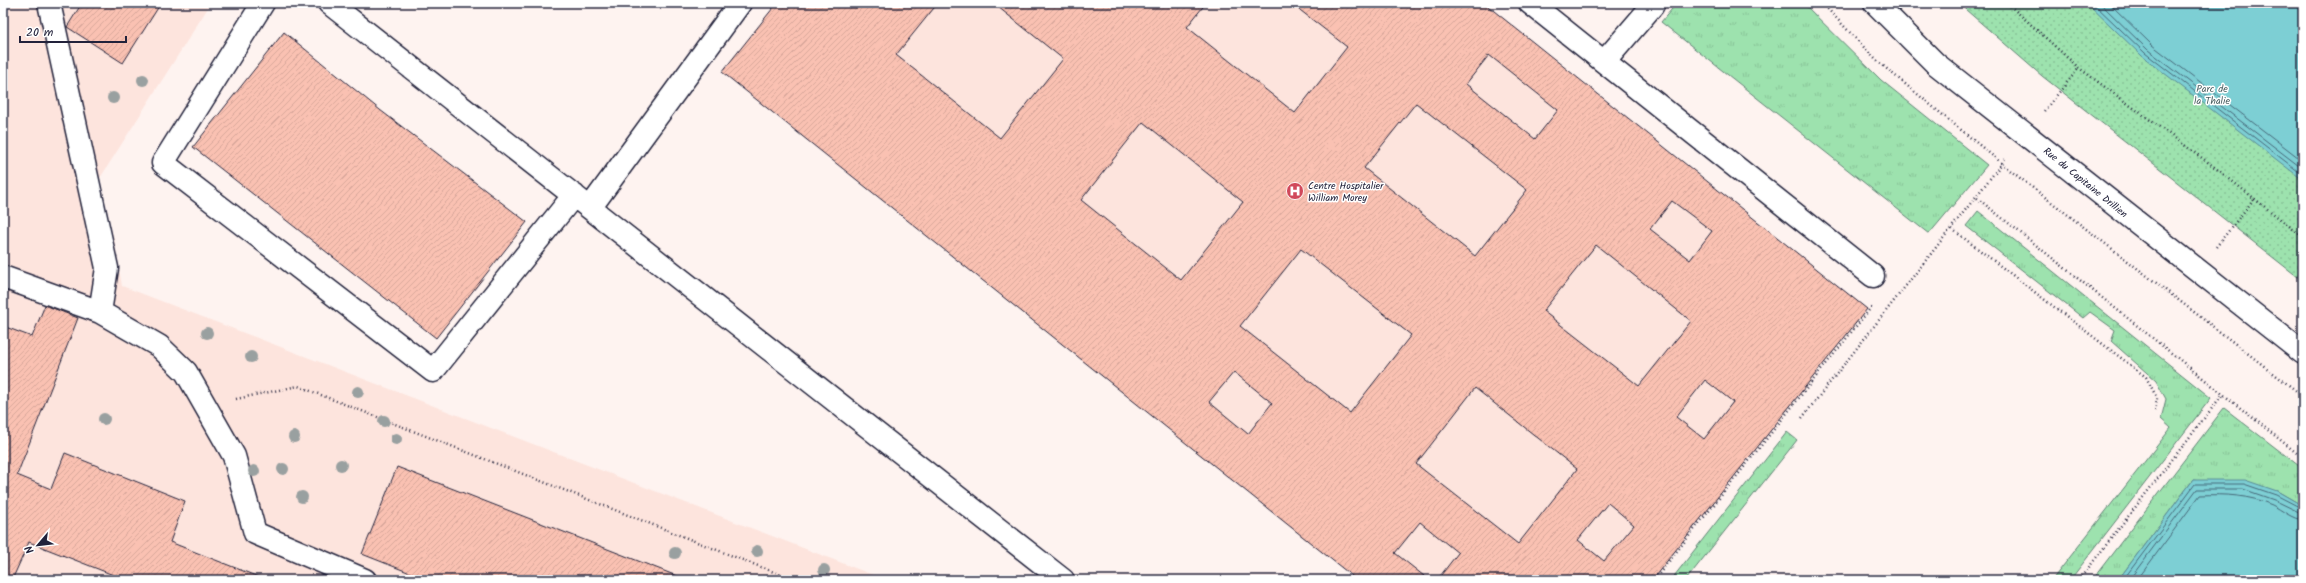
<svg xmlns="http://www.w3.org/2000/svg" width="2306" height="583" font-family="Kalam,sans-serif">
	<defs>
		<pattern id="grass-tufts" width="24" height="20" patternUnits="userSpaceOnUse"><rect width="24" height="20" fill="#9de2ae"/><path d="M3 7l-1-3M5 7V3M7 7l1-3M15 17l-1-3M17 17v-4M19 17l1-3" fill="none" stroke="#87c297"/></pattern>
		<pattern id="park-dots" width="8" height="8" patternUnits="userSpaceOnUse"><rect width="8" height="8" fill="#9de2ae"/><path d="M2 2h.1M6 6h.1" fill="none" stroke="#87c297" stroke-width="1.8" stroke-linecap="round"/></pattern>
		<pattern id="building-hatch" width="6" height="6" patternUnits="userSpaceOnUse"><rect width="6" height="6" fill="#fac1b2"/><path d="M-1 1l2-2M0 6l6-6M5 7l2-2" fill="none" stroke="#d6a69a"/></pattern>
	</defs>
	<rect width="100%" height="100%" fill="#fef3f0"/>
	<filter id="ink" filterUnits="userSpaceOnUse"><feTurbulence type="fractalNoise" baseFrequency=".025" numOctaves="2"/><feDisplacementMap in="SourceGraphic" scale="8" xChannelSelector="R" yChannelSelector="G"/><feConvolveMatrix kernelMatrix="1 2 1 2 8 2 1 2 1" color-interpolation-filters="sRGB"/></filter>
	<g filter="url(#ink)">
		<path fill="#fde4dd" d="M 3,3 L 211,3 L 95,186 L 114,238 L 122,286 L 886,580 L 3,580 Z
			M 777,3 L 1484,3 L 1867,309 L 1652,580 L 1357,580 L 722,72 Z"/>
		<path fill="url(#grass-tufts)" stroke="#608274" d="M 1677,3 L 1803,3 L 1881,80 L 1987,165 L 1929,234 L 1661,22 Z
			M 1978,211 L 2211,398 L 2070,580 L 2052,580 L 2171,428 L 2161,419 L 2166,399 L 2156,381 L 2111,341 L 2115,330 L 2090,312 L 2083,318 L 1966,226 Z
			M 2224,408 L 2303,469 L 2303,506 L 2277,491 L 2193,480 L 2118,580 L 2092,580 Z
			M 1787,432 L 1797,440 L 1686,580 L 1671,580 Z"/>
		<path fill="url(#park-dots)" stroke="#608274" d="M 1958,3 L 2303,3 L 2303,281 L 2042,76 Z"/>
		<path fill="#7dcfd4" stroke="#598a97" d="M 2087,3 L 2303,3 L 2303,180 L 2142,56 Z
			M 2193,480 L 2245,480 L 2277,491 L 2303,506 L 2303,580 L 2118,580 Z"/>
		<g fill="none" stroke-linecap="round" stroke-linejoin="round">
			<path stroke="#466778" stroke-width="1" d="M 2093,3 L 2145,53 L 2303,175
				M 2100,3 L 2148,50 L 2303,169
				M 2109,3 L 2152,45 L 2303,161
				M 2123,580 L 2195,484 L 2244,484 L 2276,495 L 2303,509
				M 2129,580 L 2197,489 L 2243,489 L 2274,500 L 2303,514
				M 2137,580 L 2200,495 C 2225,494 2249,495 2272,505 C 2282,510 2292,519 2303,520"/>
		</g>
		<path fill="url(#building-hatch)" stroke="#22223b" fill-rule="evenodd" d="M 82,3 L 161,3 L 123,63 L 67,27 Z
			M 777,3 L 938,3 L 896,55 L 1000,138 L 1063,59 L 993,3 L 1206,3 L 1187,27 L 1295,113 L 1347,47 L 1291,3 L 1484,3 L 1867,309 L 1652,580 L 1437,580 L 1458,553 L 1420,522 L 1395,553 L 1429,580 L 1357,580 L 722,72 ZM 1489,55 L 1558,110 L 1535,139 L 1466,84 ZM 1416,103 L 1527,190 L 1475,256 L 1364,168 ZM 1143,122 L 1243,202 L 1181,280 L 1081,200 ZM 1672,201 L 1712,231 L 1690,260 L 1650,229 ZM 1596,245 L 1691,321 L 1639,386 L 1543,311 ZM 1301,249 L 1411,335 L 1350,413 L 1240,326 ZM 1234,372 L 1272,403 L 1248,434 L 1209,402 ZM 1705,380 L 1733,402 L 1704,439 L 1676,417 ZM 1475,388 L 1577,469 L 1518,544 L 1416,464 ZM 1608,503 L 1634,525 L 1604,561 L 1578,540 Z
			M 284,32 L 380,110 L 527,222 L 436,338 L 193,147 Z
			M 45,305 L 78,318 L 17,475 L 51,489 L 65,453 L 185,501 L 170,542 L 266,580 L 126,580 L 29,542 L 12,580 L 3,580 L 3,326 L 32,337 Z
			M 397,467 L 682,578 L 681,580 L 428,580 L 362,554 Z"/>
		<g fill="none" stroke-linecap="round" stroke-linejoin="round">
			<g stroke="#22223b" stroke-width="25">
				<path id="minor" d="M 263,3 L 163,163 L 433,371 L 574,195
					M 329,3 L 1063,580
					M 1530,3 L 1604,62 L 1653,5
					M 1875,3 L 1936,64 L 2303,353
					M 1604,62 L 1873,276
					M 590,208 L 740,3
					M 3,277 L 100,312 L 107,268 L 49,3
					M 100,312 L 159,346 L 186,372 L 234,456 L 255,533 L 365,580"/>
			</g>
			<path stroke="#22223b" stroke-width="2.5" stroke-dasharray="1 3" stroke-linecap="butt" d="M 1822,3 L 1876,60 L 2011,171 L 2303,396
				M 2007,3 L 2079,68 L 2213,166 L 2303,237
				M 2044,111 L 2079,68
				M 1977,198 L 2303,458
				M 1952,229 L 2146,377 L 2157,398 L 2155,414
				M 2216,247 L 2254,199
				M 236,399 L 298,386 L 794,580
				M 1802,418 L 2007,157
				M 1654,580 L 1873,305
				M 2079,580 L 2223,394"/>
			<use href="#minor" stroke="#fff" stroke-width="22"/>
		</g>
		<g fill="#99a0a0">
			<circle cx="143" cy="80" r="6"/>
			<circle cx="113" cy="98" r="6"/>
			<circle cx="207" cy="333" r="6"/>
			<circle cx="251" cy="357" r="6"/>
			<circle cx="358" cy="392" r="6"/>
			<circle cx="104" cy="419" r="6"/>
			<circle cx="384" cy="421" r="6"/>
			<circle cx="294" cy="437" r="6"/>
			<circle cx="396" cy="439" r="6"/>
			<circle cx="341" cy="465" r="6"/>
			<circle cx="283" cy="469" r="6"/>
			<circle cx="254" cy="471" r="6"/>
			<circle cx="302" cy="497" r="6"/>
			<circle cx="757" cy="551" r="6"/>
			<circle cx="675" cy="553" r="6"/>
			<circle cx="824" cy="570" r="6"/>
		</g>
	</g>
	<defs>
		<g id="hospital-disc" transform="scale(0.9)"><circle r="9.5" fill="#d1495b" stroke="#fff"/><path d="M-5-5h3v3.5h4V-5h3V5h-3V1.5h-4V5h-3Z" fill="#fff"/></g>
	</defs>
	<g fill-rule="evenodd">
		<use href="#hospital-disc" x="1295" y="191"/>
	</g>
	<g text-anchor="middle" stroke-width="3" stroke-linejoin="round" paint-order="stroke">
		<g font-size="10" fill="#475c5e" stroke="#fff">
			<text x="2212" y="92">Parc de<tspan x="2212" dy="12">la Thalie</tspan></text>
		</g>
		<g font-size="10" fill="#22223b" stroke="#fff">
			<text transform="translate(2086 182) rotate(39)" y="4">Rue du Capitaine Drillien</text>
		</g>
		<g font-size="10" fill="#22223b" stroke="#fff" text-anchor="start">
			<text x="1308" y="189">Centre Hospitalier<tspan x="1308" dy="12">William Morey</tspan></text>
		</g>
	</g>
	<rect width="2306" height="583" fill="none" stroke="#fff" stroke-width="16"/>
	<rect x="8" y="8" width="2290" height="567" fill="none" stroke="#22223b" stroke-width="1.5" filter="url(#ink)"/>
	<g transform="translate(38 545) rotate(242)" stroke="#ffffff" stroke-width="3" paint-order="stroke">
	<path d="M0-3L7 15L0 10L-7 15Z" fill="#22223b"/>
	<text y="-6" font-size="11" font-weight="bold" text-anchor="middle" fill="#22223b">N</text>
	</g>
	<path d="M20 36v6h106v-6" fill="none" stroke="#22223b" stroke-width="2"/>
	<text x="26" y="36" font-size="12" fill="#22223b" stroke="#ffffff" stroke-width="3" paint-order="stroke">20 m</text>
</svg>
